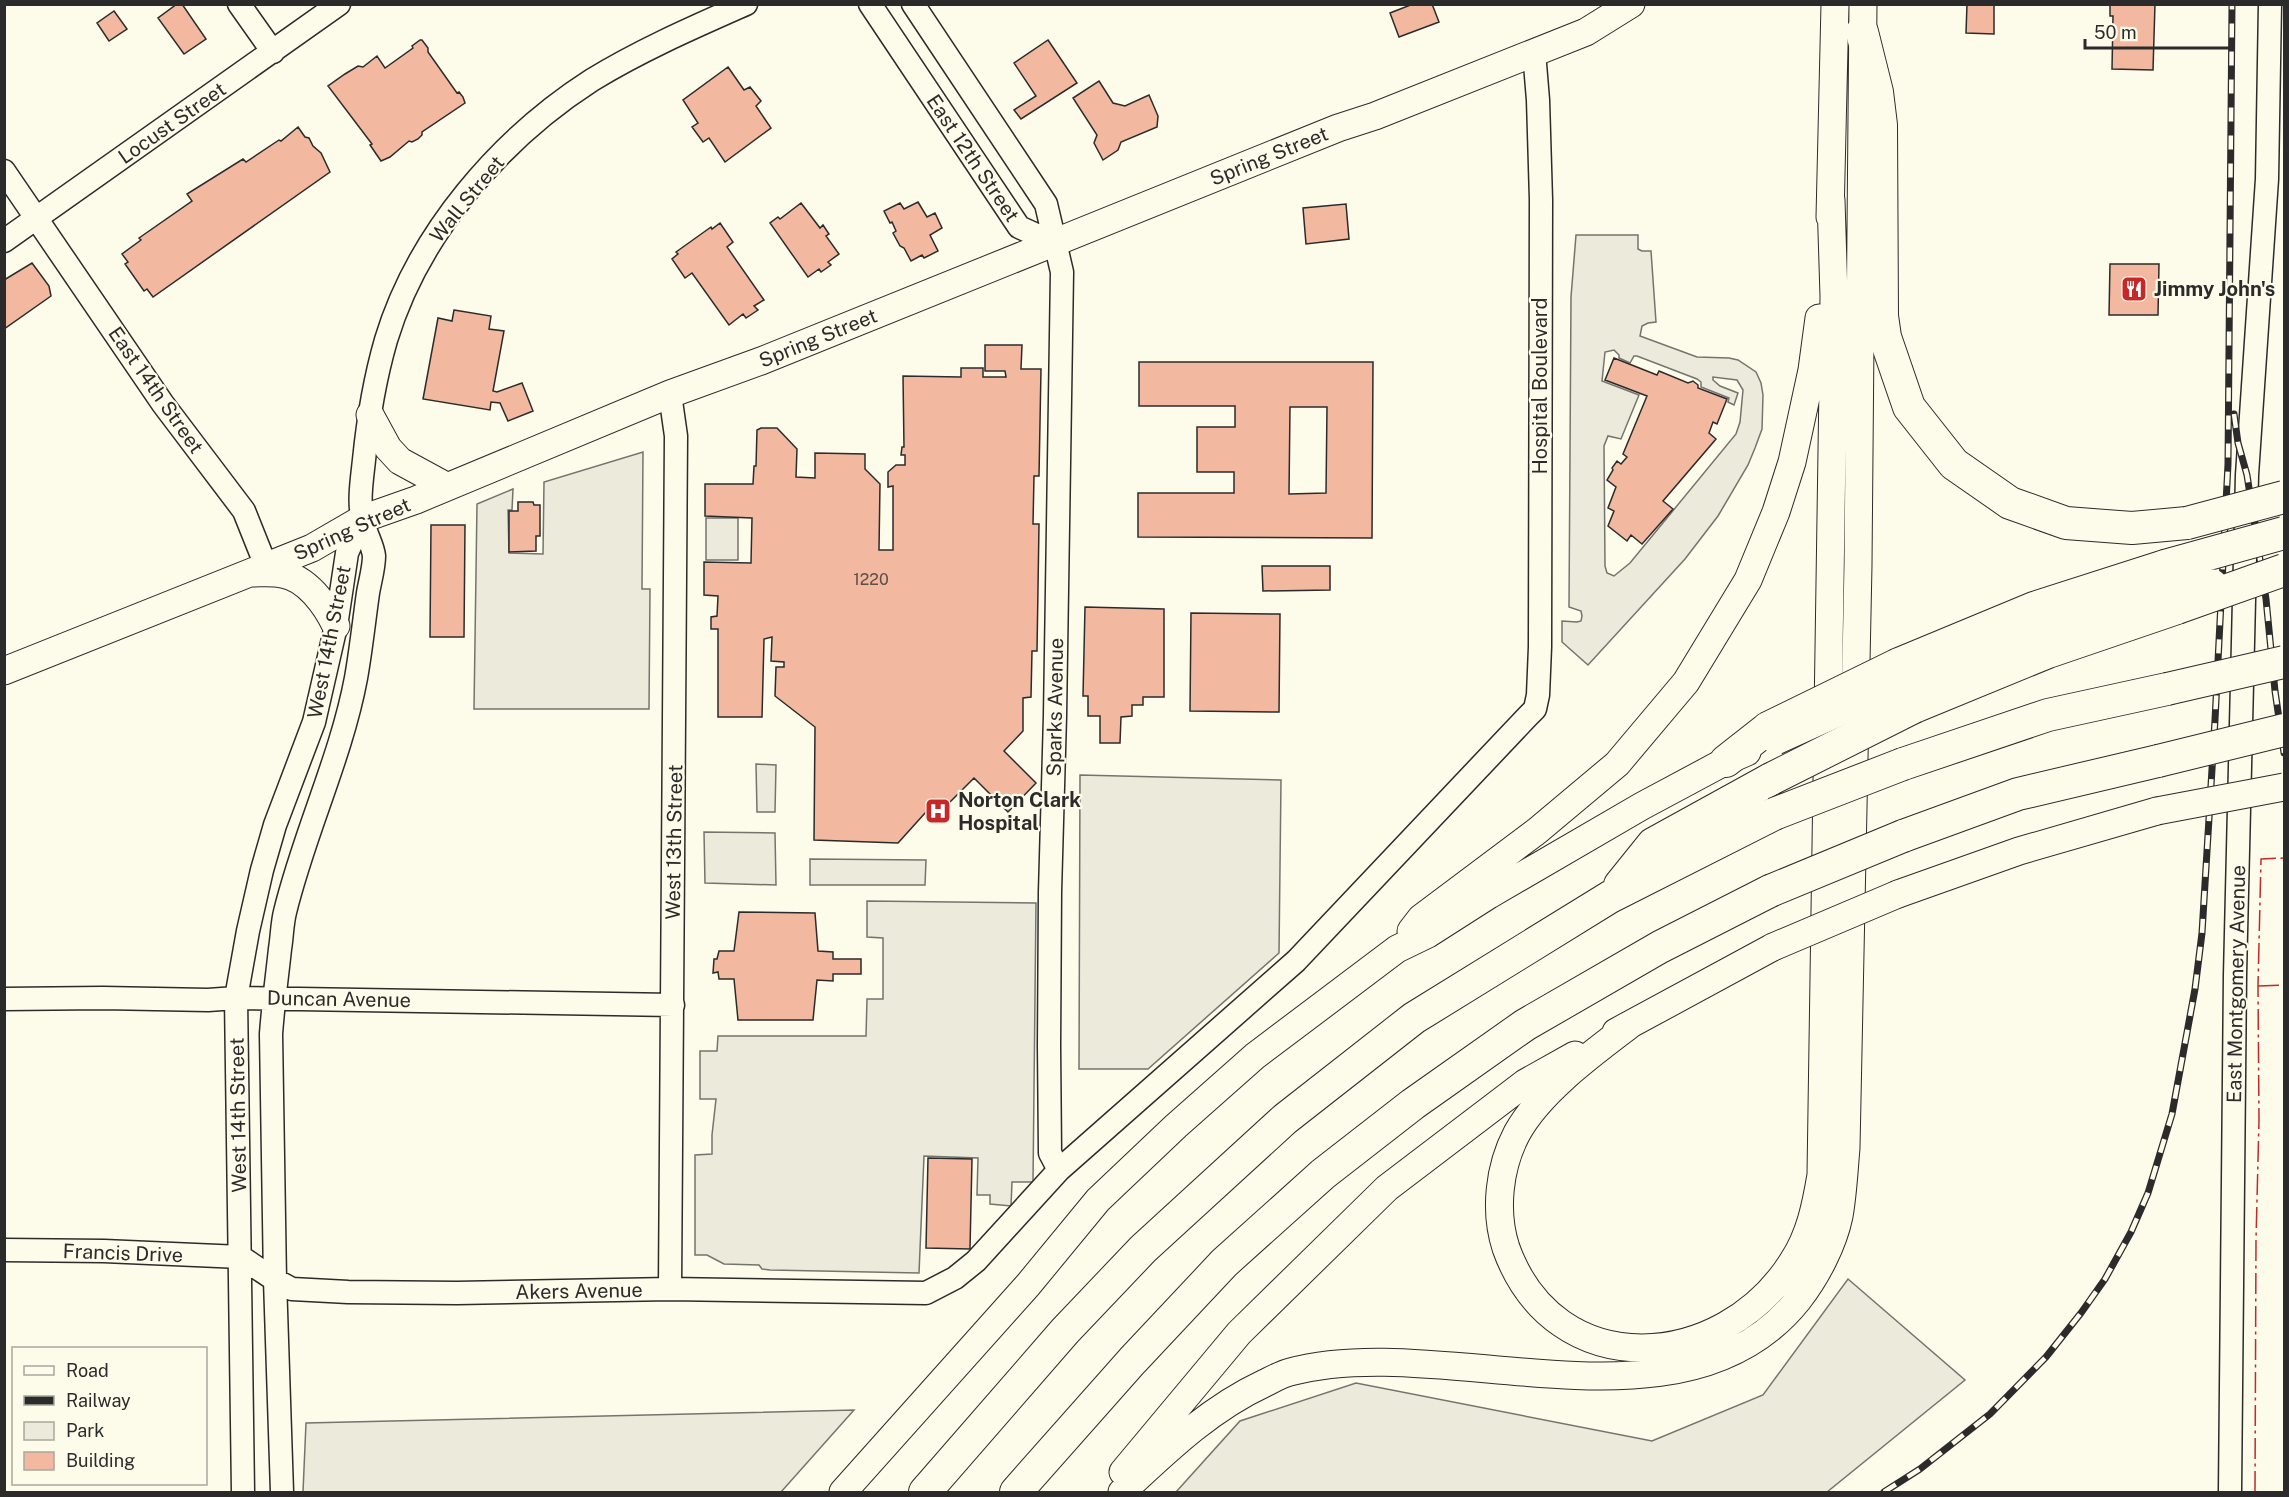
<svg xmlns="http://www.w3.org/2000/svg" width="2289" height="1497" font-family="'Public Sans',sans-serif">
	<rect width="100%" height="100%" fill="#fdfbea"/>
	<path fill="#ecebdb" stroke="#74746e" stroke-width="1.5" d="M 706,518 L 738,518 L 738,560 L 706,560 Z
		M 1848,1279 L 1965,1380 L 1827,1492 L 1176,1492 L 1240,1421 L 1356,1383 L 1652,1441 L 1763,1395 Z
		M 854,1410 L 781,1492 L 303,1492 L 306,1423 Z"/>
	<path fill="#eceadb" stroke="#74746e" stroke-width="1.5" fill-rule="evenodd" d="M 1576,235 L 1638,235 L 1638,249 L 1642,251 L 1651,251 L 1656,322 L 1648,323 L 1642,326 L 1640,336 L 1697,357 L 1729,358 L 1738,360 L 1756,372 L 1761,383 L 1763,395 L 1762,429 L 1755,448 L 1748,465 L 1718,516 L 1685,559 L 1588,665 L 1562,642 L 1562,621 L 1577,622 L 1581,621 L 1582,616 L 1581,611 L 1569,607 L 1571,297 ZM 1614,350 L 1619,355 L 1619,358 L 1630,363 L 1634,356 L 1637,356 L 1697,379 L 1701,382 L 1701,387 L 1729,398 L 1728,402 L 1734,405 L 1738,393 L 1720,386 L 1713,380 L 1713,377 L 1737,380 L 1743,390 L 1740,422 L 1736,434 L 1630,563 L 1614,576 L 1607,573 L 1605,566 L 1604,446 L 1608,436 L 1621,439 L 1639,395 L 1602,381 L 1605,352 Z
		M 643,452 L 642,589 L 650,589 L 649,709 L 474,709 L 477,504 L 513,489 L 512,510 L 508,510 L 509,553 L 543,554 L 544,482 Z
		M 756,764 L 776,765 L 775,812 L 757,812 Z
		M 1080,775 L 1281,780 L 1279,953 L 1148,1069 L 1079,1069 Z
		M 704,832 L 775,833 L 776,885 L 705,883 Z
		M 810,859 L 926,860 L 925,885 L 810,885 Z
		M 867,901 L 1036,903 L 1033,1182 L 1012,1182 L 1011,1206 L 990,1204 L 990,1195 L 977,1195 L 978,1158 L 924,1156 L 919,1273 L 770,1270 L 762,1269 L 759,1265 L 724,1264 L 707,1255 L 695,1255 L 695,1155 L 712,1154 L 712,1135 L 716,1099 L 700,1099 L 700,1051 L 717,1051 L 718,1036 L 866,1036 L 867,999 L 883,999 L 883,938 L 867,937 Z"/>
	<path fill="#f2b8a0" stroke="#2b2b2b" stroke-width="1.5" fill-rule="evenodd" d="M 177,4 L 182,4 L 206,39 L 184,54 L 158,18 Z
		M 1413,4 L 1432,4 L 1439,22 L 1399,37 L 1390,13 Z
		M 1967,4 L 1994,4 L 1994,34 L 1966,33 Z
		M 2110,4 L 2155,4 L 2153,70 L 2112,69 L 2113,16 L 2110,16 Z
		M 114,11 L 127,29 L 109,41 L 97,23 Z
		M 420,40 L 422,40 L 428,48 L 428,52 L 457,93 L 459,92 L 463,97 L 465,103 L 422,132 L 422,135 L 418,139 L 412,142 L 409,141 L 390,157 L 381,161 L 370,145 L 372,144 L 328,86 L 345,74 L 358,66 L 363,67 L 377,56 L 385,68 L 413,48 L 412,46 Z
		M 1048,40 L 1077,83 L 1021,119 L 1014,110 L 1036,96 L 1014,63 Z
		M 728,67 L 744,90 L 750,87 L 761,101 L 756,106 L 771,128 L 725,162 L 709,138 L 703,142 L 692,127 L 698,123 L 683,100 Z
		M 1099,81 L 1113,103 L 1125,106 L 1149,95 L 1158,116 L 1157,127 L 1121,142 L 1118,150 L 1103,160 L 1094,143 L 1097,135 L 1073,98 Z
		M 298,127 L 305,137 L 309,138 L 313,146 L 321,153 L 330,172 L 153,297 L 147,289 L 144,291 L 125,264 L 128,262 L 122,254 L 141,240 L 139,238 L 192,201 L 187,194 L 243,159 L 246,162 L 279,140 L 281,141 Z
		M 918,202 L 927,217 L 935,213 L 942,228 L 930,235 L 938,251 L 924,258 L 922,255 L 911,261 L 904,248 L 900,246 L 893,233 L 896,231 L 892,222 L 890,223 L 884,211 L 900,203 L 904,209 Z
		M 801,203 L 820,228 L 823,225 L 829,234 L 826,236 L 839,254 L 828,262 L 831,265 L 821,272 L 819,269 L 808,277 L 770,223 L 778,217 L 780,219 Z
		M 1346,204 L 1349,239 L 1306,244 L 1303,208 Z
		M 720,223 L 733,242 L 727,247 L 764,300 L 754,306 L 758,310 L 746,318 L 743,314 L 729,325 L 692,273 L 685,278 L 672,259 L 678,254 L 676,252 L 711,227 L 712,229 Z
		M 32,263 L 49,286 L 51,296 L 4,329 L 4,280 Z
		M 2110,264 L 2159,264 L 2158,315 L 2109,315 Z
		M 454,310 L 491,316 L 489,329 L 504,331 L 493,391 L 497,392 L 522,383 L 533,411 L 508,421 L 500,403 L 491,402 L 490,410 L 423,399 L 438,318 L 452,321 Z
		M 985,345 L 1022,345 L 1021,369 L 1041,369 L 1039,476 L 1034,476 L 1033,524 L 1039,524 L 1037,651 L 1032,651 L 1031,697 L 1023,698 L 1023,731 L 1004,751 L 1036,783 L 1008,812 L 974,778 L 949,803 L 935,802 L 898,843 L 814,840 L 815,727 L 775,696 L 776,667 L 784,667 L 784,662 L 771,661 L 772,637 L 764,639 L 762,717 L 718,717 L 718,629 L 711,629 L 711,617 L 717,616 L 718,596 L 704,595 L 704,562 L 751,563 L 752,518 L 705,516 L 705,484 L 753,484 L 754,466 L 756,466 L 757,430 L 761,428 L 777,428 L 797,449 L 796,477 L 815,478 L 815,453 L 865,454 L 865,469 L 880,484 L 879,550 L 893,550 L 893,486 L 888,487 L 888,472 L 896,465 L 905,465 L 905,455 L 901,455 L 902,447 L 904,447 L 903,376 L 961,377 L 961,368 L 983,368 L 983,377 L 1006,377 L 1005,371 L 985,371 Z
		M 1614,358 L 1657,375 L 1659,371 L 1688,383 L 1693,381 L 1698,385 L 1698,388 L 1727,399 L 1717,424 L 1713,422 L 1709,433 L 1716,439 L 1663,501 L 1673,509 L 1642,544 L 1631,535 L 1627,541 L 1608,526 L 1614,511 L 1608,508 L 1616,487 L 1607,480 L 1613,470 L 1612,468 L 1617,461 L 1621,464 L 1627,457 L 1623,454 L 1647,396 L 1605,380 Z
		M 1139,362 L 1373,362 L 1372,538 L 1138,537 L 1138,493 L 1234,493 L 1234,472 L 1197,472 L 1197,427 L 1235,427 L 1235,406 L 1139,406 ZM 1290,407 L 1327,407 L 1326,493 L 1289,494 Z
		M 518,502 L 533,502 L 534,505 L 540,505 L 540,536 L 536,536 L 536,551 L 509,552 L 509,511 L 518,511 Z
		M 431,525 L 465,525 L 464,637 L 430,637 Z
		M 1262,566 L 1330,566 L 1330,590 L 1263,591 Z
		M 1085,607 L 1164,609 L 1164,697 L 1143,697 L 1143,705 L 1132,705 L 1132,716 L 1121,717 L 1120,743 L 1100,743 L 1100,716 L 1088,716 L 1088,696 L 1083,696 Z
		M 1191,613 L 1280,614 L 1279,712 L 1190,711 Z
		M 739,912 L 815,913 L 818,951 L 833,952 L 833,959 L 861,959 L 861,974 L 833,974 L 833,981 L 817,980 L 813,1020 L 738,1020 L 734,979 L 719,979 L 718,972 L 713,973 L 714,959 L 717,959 L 719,951 L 734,951 Z
		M 928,1158 L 972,1159 L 970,1249 L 926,1248 Z"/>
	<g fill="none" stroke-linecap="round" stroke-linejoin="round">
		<g stroke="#2b2b2b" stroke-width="25">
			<path id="minor" d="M 239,4 L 273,52
				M 870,4 L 1019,227 L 1054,243
				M 913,4 L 1046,204 L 1062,272 L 1055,716 L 1050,892 L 1049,1046 L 1050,1153 L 1059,1170
				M 4,171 L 163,404 L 244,511 L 266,566
				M 4,241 L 339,4
				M 670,394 L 676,436 L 670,1289
				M 4,999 L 103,998 L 208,1000 L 236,998 L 673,1005
				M 4,1250 L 104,1251 L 241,1257
				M 241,1257 L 275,1280 L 292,1289 L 348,1292 L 457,1293 L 670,1289 L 926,1293 L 955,1278 L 976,1261 L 1059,1170 L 1296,961 L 1527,717 L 1535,709 L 1538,695 L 1540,647 L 1541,200 L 1538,100 L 1534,52
				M 243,1492 L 236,998 L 248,931 L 262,870 L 275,825 L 314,722 L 336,626 L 347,553 L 362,519
				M 282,1492 L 275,1280 L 271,1034 C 273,1006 277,977 280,949 C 282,937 282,924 285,912 C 304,833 341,758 356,678 C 361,650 364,621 368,593 C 370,581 374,568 374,556 C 373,545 365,533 363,521 C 358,502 362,479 364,460 C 368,420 375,378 386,340 C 418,234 500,139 592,80 C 641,50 694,27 746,4
				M 2230,1492 L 2235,975 L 2247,475 L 2267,179 L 2270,4"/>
		</g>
		<g stroke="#2b2b2b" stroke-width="29">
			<path id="major" d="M 1830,217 L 1835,4
				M 370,415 L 388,448 L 400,461 L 446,486
				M 253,573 C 263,573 273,572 282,574 C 307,578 326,605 336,626
				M 4,671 L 312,548 L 362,519 L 416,500 L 670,394 L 761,361 L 1338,128 L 1375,116 L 1586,32 L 1631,4
				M 1906,682 L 2042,631 L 2173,592
				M 1898,894 L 2019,851 L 2157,811
				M 1411,931 L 1421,918 L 1537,831 L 1617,764 L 1686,682 L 1748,580 L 1776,512 L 1792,462 L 1812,370 L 1819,318
				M 1631,1024 C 1593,1053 1540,1091 1517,1133 C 1499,1167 1494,1211 1506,1248 C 1555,1385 1723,1373 1793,1261 C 1810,1235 1816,1205 1821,1175 L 1833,385 L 1834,296 L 1831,200
				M 1616,1032 L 1773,947
				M 1123,1472 L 1239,1333 L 1387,1188 L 1525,1083 L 1575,1055
				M 843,1492 L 1028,1285 L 1098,1200 L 1176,1126 L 1255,1056 L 1397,949 L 1428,934 L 1489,895 L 1642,806 L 1726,761 L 1747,752
				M 1122,1492 C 1167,1450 1209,1409 1265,1383 C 1273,1379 1282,1374 1290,1372 C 1444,1330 1682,1445 1798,1300 C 1816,1277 1833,1245 1839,1216 C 1843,1194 1844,1170 1846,1148 L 1858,565 L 1863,4"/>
		</g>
		<g stroke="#2b2b2b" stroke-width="34">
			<path id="highway" d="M 1862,32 L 1877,92 L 1881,125 L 1882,316 L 1885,337 L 1909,407 L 1954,464 L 2010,503 L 2066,523 L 2132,528 L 2187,523
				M 1899,664 L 2034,608 L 2165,566
				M 1914,707 L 2048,652 L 2177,608
				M 1726,761 L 1768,728
				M 1903,764 L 2048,715 L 2167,689
				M 1903,836 L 2018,794 L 2158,761
				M 1620,885 L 1653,844 L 1771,779
				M 925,1492 L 1065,1331 L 1143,1249 L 1285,1119 L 1414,1018 L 1610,897 L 1774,814
				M 1016,1492 L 1132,1361 L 1224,1263 L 1323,1174 L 1413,1104 L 1525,1025 L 1660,947 L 1770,891"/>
		</g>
		<use href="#minor" stroke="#fdfbea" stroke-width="22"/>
		<use href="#major" stroke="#fdfbea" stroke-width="27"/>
		<use href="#highway" stroke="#fdfbea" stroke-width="32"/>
		<g stroke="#2b2b2b" stroke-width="7">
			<path id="rail" d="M 2234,414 L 2238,443 L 2247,475 L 2266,599 L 2275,691 L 2284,753
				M 1884,1492 L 1920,1469 L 1990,1414 L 2046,1357 L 2081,1313 L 2105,1279 L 2131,1232 L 2148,1193 L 2172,1114 L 2195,989 L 2202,933 L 2215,720 L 2228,464 L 2232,4"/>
		</g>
		<use href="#rail" stroke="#fdfbea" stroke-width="4.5" stroke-dasharray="14" stroke-linecap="butt"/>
		<g stroke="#2b2b2b" stroke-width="29" stroke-linecap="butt">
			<path id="major-bridge" d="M 2173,592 L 2213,583
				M 1776,741 L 1906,682
				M 2157,811 L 2284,787
				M 1773,947 L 1898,894"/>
		</g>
		<g stroke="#2b2b2b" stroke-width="34" stroke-linecap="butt">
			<path id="highway-bridge" d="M 2187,523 L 2284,497
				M 2165,566 L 2284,533
				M 2177,608 L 2284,570
				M 2167,689 L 2284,662
				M 1768,728 L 1899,664
				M 2158,761 L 2284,730
				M 1771,779 L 1914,707
				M 1774,814 L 1903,764
				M 1770,891 L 1903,836"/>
		</g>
		<use href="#major-bridge" stroke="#fdfbea" stroke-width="27"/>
		<use href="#highway-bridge" stroke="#fdfbea" stroke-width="32"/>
		<path stroke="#c62828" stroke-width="1.5" stroke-dasharray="21 4.5 3 4.5" stroke-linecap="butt" d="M 2258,986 L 2284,985
			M 2255,1492 L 2256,1240 L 2259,1120 L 2258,986 L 2261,859 L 2284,858"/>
	</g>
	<defs>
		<g id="restaurant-square" transform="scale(1.35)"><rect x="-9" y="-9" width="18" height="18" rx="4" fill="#c62828" stroke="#fdfbea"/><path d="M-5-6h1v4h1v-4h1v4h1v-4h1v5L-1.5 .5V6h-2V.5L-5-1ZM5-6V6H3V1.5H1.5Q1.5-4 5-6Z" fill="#fff"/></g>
		<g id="hospital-square" transform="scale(1.35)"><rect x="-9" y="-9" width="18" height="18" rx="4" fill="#c62828" stroke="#fdfbea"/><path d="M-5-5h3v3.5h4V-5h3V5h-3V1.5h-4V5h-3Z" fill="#fff"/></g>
	</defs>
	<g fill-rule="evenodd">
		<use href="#restaurant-square" x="2134" y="289"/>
		<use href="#hospital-square" x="938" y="811"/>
	</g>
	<g text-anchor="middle" stroke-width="4.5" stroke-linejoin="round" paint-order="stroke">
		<g font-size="16" fill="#5d4e48">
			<text x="871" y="585">1220</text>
		</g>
		<g font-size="20" fill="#2b2b2b" stroke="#fdfbea">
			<text transform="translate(172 123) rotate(-35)" y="7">Locust Street</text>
			<text transform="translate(1269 156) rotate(-22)" y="7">Spring Street</text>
			<text transform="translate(973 158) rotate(56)" y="7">East 12th Street</text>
			<text transform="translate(467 199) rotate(-51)" y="7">Wall Street</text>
			<text transform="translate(818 338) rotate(-22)" y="7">Spring Street</text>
			<text transform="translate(1540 386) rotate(-90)" y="7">Hospital Boulevard</text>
			<text transform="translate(156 390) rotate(55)" y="7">East 14th Street</text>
			<text transform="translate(352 529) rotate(-24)" y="7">Spring Street</text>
			<text transform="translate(329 642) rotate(-79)" y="7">West 14th Street</text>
			<text transform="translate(1055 707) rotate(-89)" y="7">Sparks Avenue</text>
			<text transform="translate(674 842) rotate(-89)" y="7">West 13th Street</text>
			<text transform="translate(2236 984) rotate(-89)" y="7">East Montgomery Avenue</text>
			<text transform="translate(339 999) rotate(1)" y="7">Duncan Avenue</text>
			<text transform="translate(238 1115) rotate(-91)" y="7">West 14th Street</text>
			<text transform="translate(123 1253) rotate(2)" y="7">Francis Drive</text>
			<text transform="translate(579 1291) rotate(-1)" y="7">Akers Avenue</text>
		</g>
		<g font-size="20" font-weight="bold" fill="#2b2b2b" stroke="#fdfbea" text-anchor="start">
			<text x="2154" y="296">Jimmy John's</text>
			<text x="958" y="807">Norton Clark<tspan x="958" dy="23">Hospital</tspan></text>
		</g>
	</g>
	<rect width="2289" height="1497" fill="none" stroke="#2b2b2b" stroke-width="12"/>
	<rect x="12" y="1347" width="195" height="138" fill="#fdfbea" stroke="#a9a89e" stroke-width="1.5"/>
	<rect x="24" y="1366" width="30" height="9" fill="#fdfbea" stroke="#a9a89e" stroke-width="1.5"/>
	<text x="66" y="1377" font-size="18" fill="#2b2b2b">Road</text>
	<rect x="24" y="1396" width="30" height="9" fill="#2b2b2b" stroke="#a9a89e" stroke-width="1.5"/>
	<text x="66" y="1407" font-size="18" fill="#2b2b2b">Railway</text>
	<rect x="24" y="1422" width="30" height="18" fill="#ecebdb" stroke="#a9a89e" stroke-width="1.5"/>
	<text x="66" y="1437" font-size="18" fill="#2b2b2b">Park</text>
	<rect x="24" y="1452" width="30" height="18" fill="#f2b8a0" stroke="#a9a89e" stroke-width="1.5"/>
	<text x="66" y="1467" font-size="18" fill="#2b2b2b">Building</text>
	<path d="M2085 39v9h146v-9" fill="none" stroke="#2b2b2b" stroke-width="3"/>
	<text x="2094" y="39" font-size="18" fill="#2b2b2b" stroke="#fdfbea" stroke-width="4.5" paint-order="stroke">50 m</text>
</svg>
